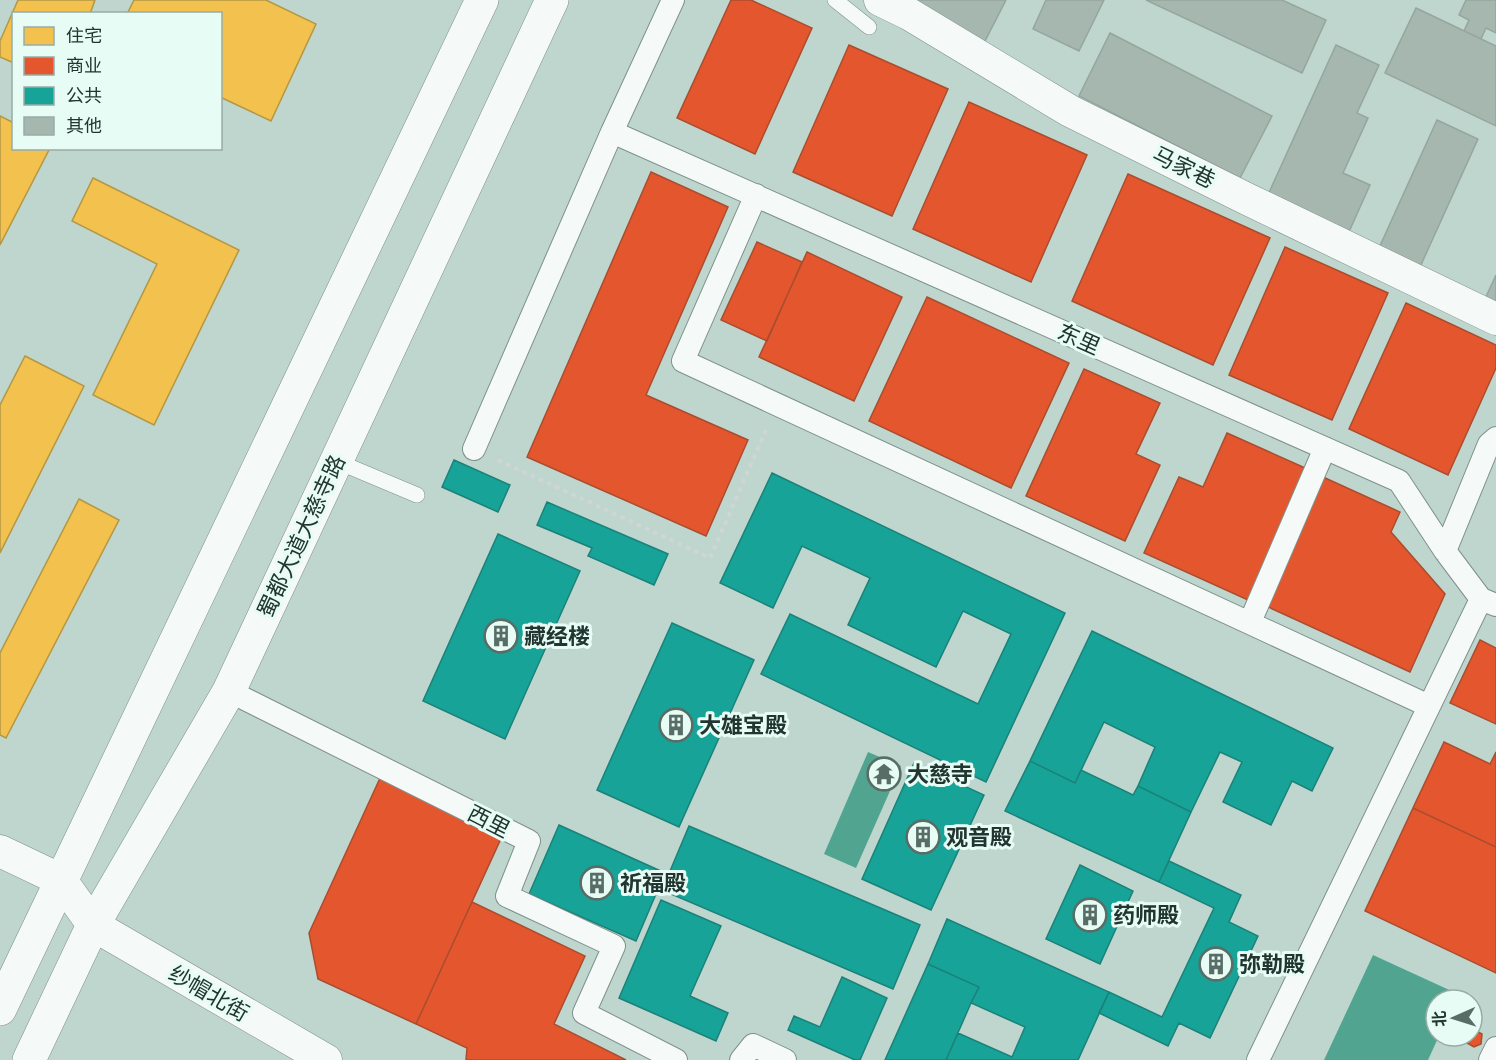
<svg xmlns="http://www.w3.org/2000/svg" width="1496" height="1060" font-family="Spectral,'Noto Sans SC',serif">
	<rect width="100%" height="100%" fill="#bed6ce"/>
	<path fill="#51a490" d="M 868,752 L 901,766 L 856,868 L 824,854 Z
		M 1373,955 L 1458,994 L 1455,1000 L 1436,1000 L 1436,1036 L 1439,1036 L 1428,1060 L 1324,1060 Z"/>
	<path fill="#f2c14e" stroke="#b49745" stroke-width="1.5" d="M 18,0 L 95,0 L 90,14 L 14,14 L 14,63 L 0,57 L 0,41 Z
		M 134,0 L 266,0 L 316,24 L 271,121 L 220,97 L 220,14 L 127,14 Z
		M 0,116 L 14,123 L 14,148 L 50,148 L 0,245 Z
		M 93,178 L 239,250 L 154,425 L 93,395 L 157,264 L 72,221 Z
		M 25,356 L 84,386 L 0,553 L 0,405 Z
		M 79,499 L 119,520 L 6,738 L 0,735 L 0,653 Z"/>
	<path fill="#e4572e" stroke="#aa4d2f" stroke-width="1.5" d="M 731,0 L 751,0 L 812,28 L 755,154 L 677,118 Z
		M 849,45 L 948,89 L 892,216 L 793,172 Z
		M 969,102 L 1087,155 L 1031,282 L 913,229 Z
		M 651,172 L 728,207 L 646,395 L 748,440 L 706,536 L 527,457 Z
		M 1128,174 L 1270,238 L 1213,365 L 1072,301 Z
		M 757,242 L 802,262 L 767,341 L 721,320 Z
		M 1285,247 L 1388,293 L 1332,420 L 1229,375 Z
		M 807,252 L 902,297 L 854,401 L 759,357 Z
		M 927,297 L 1069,363 L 1011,488 L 869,421 Z
		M 927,297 L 1069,363 L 1011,488 L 869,421 Z
		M 1406,303 L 1496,345 L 1496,368 L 1448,475 L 1349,429 Z
		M 1084,369 L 1160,403 L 1136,454 L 1160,465 L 1125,541 L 1026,496 Z
		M 1227,433 L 1305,468 L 1248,600 L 1144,553 L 1179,477 L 1203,487 Z
		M 1323,477 L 1400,512 L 1391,532 L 1445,594 L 1410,672 L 1266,606 Z
		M 1480,640 L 1496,648 L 1496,724 L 1450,703 Z
		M 1444,742 L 1490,764 L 1496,752 L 1496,847 L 1413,808 Z
		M 381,776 L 504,832 L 416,1024 L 318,979 L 309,933 Z
		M 1413,808 L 1496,847 L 1496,973 L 1365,911 Z
		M 472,902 L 585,956 L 554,1024 L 626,1060 L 466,1060 L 467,1048 L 416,1024 Z
		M 1474,1030 L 1482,1034 L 1481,1044 L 1474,1047 L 1467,1043 L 1467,1036 L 1472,1036 L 1472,1031 Z"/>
	<path fill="#17a398" stroke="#1b8279" stroke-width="1.5" d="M 454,460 L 510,485 L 498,512 L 442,487 Z
		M 772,473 L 1065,613 L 986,782 L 761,674 L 790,614 L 978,704 L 1011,634 L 963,611 L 936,667 L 848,625 L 870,578 L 802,546 L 773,608 L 720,583 Z
		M 547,502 L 668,554 L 654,585 L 588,556 L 592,548 L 537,525 Z
		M 498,534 L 580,571 L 505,739 L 423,701 Z
		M 672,623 L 754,660 L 679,827 L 597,790 Z
		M 1092,631 L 1333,748 L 1312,791 L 1292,781 L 1271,825 L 1223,802 L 1242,762 L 1220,752 L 1191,812 L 1138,786 L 1155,747 L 1104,722 L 1075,783 L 1030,761 Z
		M 1030,761 L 1075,783 L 1081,770 L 1133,795 L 1138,786 L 1191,812 L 1159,882 L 1005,811 Z
		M 914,763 L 984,795 L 931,910 L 862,879 Z
		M 559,825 L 665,873 L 636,941 L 529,894 Z
		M 689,826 L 920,925 L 893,989 L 662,890 Z
		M 1169,861 L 1241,895 L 1229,922 L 1258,936 L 1210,1038 L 1179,1023 L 1168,1046 L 1099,1013 L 1109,992 L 1162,1017 L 1214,908 L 1159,882 Z
		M 1080,865 L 1133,891 L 1100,964 L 1046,939 Z
		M 661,900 L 721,926 L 690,996 L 728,1013 L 716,1041 L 619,998 Z
		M 947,919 L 1109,992 L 1078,1060 L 946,1060 L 958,1033 L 1012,1057 L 1025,1027 L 971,1003 L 979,987 L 928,964 Z
		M 928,964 L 979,987 L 971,1003 L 946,1060 L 885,1060 Z
		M 842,977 L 887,998 L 860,1060 L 855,1060 L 788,1030 L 794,1016 L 820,1027 Z"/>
	<path fill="#a6b7af" stroke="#95a69e" stroke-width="1.5" d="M 898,0 L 1006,0 L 984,43 Z
		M 1046,0 L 1104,0 L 1079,51 L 1033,29 Z
		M 1146,0 L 1282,0 L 1326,20 L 1302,73 Z
		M 1466,0 L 1496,0 L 1496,33 L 1486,28 L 1481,39 L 1464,31 L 1469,20 L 1459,15 Z
		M 1416,8 L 1496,46 L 1496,126 L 1385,73 Z
		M 1110,33 L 1272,116 L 1240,178 L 1079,96 Z
		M 1336,45 L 1379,65 L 1357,113 L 1368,118 L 1343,173 L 1370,185 L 1348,234 L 1267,197 Z
		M 1437,120 L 1478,139 L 1420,267 L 1379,248 Z
		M 1496,275 L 1496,304 L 1485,299 Z"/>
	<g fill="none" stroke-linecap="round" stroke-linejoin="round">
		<g stroke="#7e918b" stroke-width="16">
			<path id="service" d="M 835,0 L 869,27
				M 336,461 L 417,495"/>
		</g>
		<g stroke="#7e918b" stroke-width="24">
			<path id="pedestrian" d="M 612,132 L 1399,481 L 1445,551 L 1481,599 L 1496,605
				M 756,195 L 683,361 L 1429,706
				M 474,449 L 612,132 L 673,0
				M 1445,551 L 1489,444 L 1496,438
				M 1250,622 L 1325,448
				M 229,691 L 529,841 L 507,896 L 614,946 L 584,1013 L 676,1060
				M 741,1060 L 753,1045 L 785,1060
				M 1258,1060 L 1481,599
				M 1490,1060 L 1496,1048"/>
		</g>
		<g stroke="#7e918b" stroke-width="33">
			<path id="minor" d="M 880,0 L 909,14 L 1070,111 L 1247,199 L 1496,319
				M 0,851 L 61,880 L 93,925 L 326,1060"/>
		</g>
		<g stroke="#7e918b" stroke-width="34">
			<path id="primary" d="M 0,1009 L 482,0
				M 29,1060 L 93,925 L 229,691 L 552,0"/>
		</g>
		<path stroke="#cfd6d4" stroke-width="4" stroke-dasharray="4.5 4.5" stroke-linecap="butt" d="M 498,460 L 710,558 L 766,430"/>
		<use href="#service" stroke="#f5f9f8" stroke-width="15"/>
		<use href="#pedestrian" stroke="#f5f9f8" stroke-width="22"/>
		<use href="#minor" stroke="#f5f9f8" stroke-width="32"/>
		<use href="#primary" stroke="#f5f9f8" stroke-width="33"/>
	</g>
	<defs>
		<g id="building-ring" transform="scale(1.725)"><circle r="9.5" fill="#e6fcf4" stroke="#596d67" stroke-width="1.5"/><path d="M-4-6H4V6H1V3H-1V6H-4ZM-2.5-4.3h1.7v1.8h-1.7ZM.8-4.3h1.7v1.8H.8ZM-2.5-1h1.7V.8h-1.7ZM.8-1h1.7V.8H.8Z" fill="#596d67"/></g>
		<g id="temple-ring" transform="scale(1.725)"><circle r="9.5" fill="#e6fcf4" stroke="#596d67" stroke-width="1.5"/><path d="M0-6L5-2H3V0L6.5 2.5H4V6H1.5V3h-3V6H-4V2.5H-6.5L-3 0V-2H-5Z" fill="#596d67"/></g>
	</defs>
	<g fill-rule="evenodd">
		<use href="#building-ring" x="501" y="636"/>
		<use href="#building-ring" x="676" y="725"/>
		<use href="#temple-ring" x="884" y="774"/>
		<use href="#building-ring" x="923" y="837"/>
		<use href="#building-ring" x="597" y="883"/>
		<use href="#building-ring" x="1090" y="915"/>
		<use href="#building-ring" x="1216" y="964"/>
	</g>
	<g text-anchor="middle" stroke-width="6" stroke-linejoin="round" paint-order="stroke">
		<g font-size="22" fill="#233530" stroke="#e6fcf4">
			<text transform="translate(1184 167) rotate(26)" y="8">马家巷</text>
			<text transform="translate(1079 339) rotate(24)" y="8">东里</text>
			<text transform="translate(301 536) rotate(-65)" y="8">蜀都大道大慈寺路</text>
			<text transform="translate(489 821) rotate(27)" y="8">西里</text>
			<text transform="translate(209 993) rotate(30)" y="8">纱帽北街</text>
		</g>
		<g font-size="22" font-weight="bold" fill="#233530" stroke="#e6fcf4" text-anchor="start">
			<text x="524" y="644">藏经楼</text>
			<text x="699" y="733">大雄宝殿</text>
			<text x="907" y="782">大慈寺</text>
			<text x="946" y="845">观音殿</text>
			<text x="620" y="891">祈福殿</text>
			<text x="1113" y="923">药师殿</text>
			<text x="1239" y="972">弥勒殿</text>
		</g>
	</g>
	<rect x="12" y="12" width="210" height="138" fill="#e6fcf4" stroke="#98aca6" stroke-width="1.5"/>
	<rect x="24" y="27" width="30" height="18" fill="#f2c14e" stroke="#98aca6" stroke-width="1.5"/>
	<text x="66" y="42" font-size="18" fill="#233530">住宅</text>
	<rect x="24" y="57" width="30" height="18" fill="#e4572e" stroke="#98aca6" stroke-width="1.5"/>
	<text x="66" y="72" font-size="18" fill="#233530">商业</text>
	<rect x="24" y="87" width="30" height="18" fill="#17a398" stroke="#98aca6" stroke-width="1.5"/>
	<text x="66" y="102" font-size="18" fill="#233530">公共</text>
	<rect x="24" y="117" width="30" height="18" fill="#a6b7af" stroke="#98aca6" stroke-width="1.5"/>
	<text x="66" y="132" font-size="18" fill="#233530">其他</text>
	<g transform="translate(1454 1018) rotate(267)"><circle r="28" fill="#e6fcf4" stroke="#98aca6" stroke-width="1.5"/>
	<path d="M0-4.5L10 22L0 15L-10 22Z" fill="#596d67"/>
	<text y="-9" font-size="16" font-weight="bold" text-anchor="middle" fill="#233530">北</text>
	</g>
</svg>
